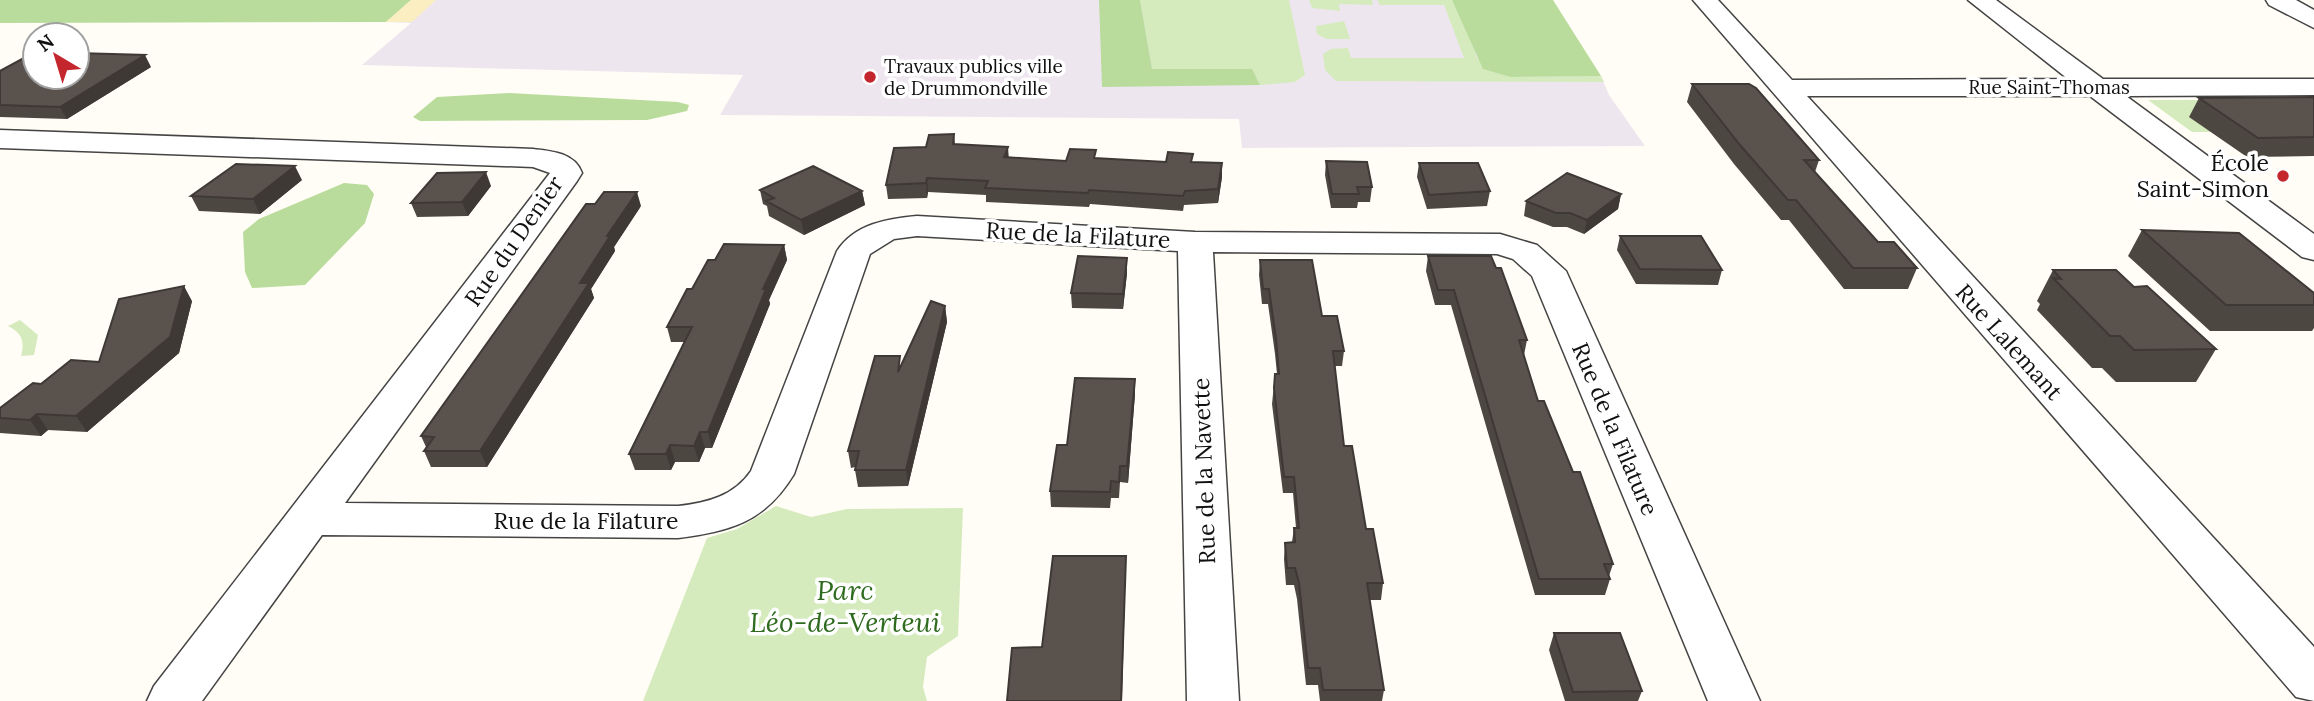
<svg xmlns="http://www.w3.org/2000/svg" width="2314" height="701" font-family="Lora,serif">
	<rect width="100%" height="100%" fill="#fffdf5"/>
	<path fill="#eee6ef" d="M 411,0 L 1452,0 L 1492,73 L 1601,76 L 1609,95 L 1645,146 L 1242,148 L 1239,119 L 720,115 L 743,75 L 362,65 L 411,23 L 386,22 Z"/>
	<path fill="#d5ebbd" d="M 1140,0 L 1289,0 L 1305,75 L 1295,82 L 1260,85 L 1251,69 L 1152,69 Z
		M 1309,0 L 1372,0 L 1373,5 L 1339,4 L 1340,11 L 1312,8 Z
		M 1377,0 L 1452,0 L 1467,28 L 1477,58 L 1511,77 L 1601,76 L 1604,82 L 1336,81 L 1325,70 L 1323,54 L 1331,49 L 1348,48 L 1351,58 L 1464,58 L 1444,5 L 1380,5 Z
		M 1344,21 L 1350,39 L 1326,39 L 1317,34 L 1316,26 Z
		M 2148,100 L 2233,100 L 2190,117 L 2211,132 L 2192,132 Z
		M 20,320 L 38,335 L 34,355 L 21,356 C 25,341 22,333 8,326 Z
		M 776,506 L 811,517 L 847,509 L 963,508 L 958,636 L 927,657 L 923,687 L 927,701 L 643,701 L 707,538 L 737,529 Z"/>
	<path fill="#b9dc9c" d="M 0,0 L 411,0 L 386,22 L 0,23 Z
		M 1099,0 L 1140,0 L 1152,69 L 1252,69 L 1260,85 L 1102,87 Z
		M 1452,0 L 1553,0 L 1601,76 L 1511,77 L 1483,69 Z
		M 509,93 L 678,102 L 689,105 L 687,111 L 647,120 L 420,121 L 413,117 L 437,97 Z
		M 344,183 L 367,185 L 374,194 L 365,223 L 305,285 L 252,288 L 245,272 L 243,232 L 259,219 Z"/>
	<path fill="#fbeec1" d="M 411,0 L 436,0 L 412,22 L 386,22 Z"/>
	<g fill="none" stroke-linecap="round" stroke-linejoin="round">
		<g stroke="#444" stroke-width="3">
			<path id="street" d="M 1693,0 L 1718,0 L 1792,80 L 2068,79 L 1968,0 L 1996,0 L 2103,79 L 2314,79 L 2314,95 L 2126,96 L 2314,234 L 2314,260 L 2302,257 L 2090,96 L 1807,96 L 2314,647 L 2314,701 L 2296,697 Z
				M 2266,0 L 2296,0 L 2314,10 L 2314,28 L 2269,5 Z
				M 0,130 L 533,149 C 552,151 575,153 582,173 L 577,181 L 345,503 L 678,506 C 707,503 734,496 751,471 L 837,251 C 855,224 886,219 917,216 L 1195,232 L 1500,234 L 1537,245 L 1566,271 L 1760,701 L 1708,701 L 1532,276 L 1513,259 L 1497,254 L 1213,252 L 1239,701 L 1187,701 L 1178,251 L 917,236 L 894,239 L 870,254 L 794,474 C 765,522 731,531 678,538 L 322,535 L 202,701 L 147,701 L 154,686 L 550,173 L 533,167 L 0,148 Z"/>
		</g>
		<use href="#street" fill="#fff" fill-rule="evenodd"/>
	</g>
	<path fill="#4d4742" d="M 151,67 L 67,119 L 0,117 L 0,71 Z
		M 1692,84 L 1819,160 L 1815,172 L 1878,242 L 1917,268 L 1908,289 L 1844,289 L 1789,220 L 1781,220 L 1734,164 L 1687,102 Z
		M 2314,97 L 2314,156 L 2247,157 L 2189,117 L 2199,98 Z
		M 954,134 L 955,144 L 1009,158 L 1066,161 L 1097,158 L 1166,162 L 1193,162 L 1222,177 L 1218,203 L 1184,205 L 1183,211 L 1090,204 L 1089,207 L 986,202 L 986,195 L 928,192 L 927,198 L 888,199 L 886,185 L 926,147 Z
		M 1326,161 L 1372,187 L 1370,202 L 1358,202 L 1357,208 L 1331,208 L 1325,175 Z
		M 1419,163 L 1490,191 L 1487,206 L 1427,209 L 1417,177 Z
		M 302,180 L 260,214 L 199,211 L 191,196 Z
		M 491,186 L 468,216 L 417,217 L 411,203 Z
		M 760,190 L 862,191 L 865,205 L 804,235 L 769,216 L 767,206 L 763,204 Z
		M 1621,194 L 1618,209 L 1584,234 L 1567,227 L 1553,227 L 1524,216 L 1526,201 Z
		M 641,206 L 614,247 L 615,251 L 591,289 L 594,298 L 487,467 L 431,467 L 424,451 L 426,447 L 421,436 Z
		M 2142,230 L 2314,293 L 2314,328 L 2312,331 L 2210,331 L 2128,256 Z
		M 1620,236 L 1722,270 L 1718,285 L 1636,284 L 1617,250 Z
		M 784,245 L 787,260 L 769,300 L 770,304 L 712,448 L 705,448 L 699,462 L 675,462 L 671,470 L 635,470 L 629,454 L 684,342 L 671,342 L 667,327 L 692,289 L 715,260 Z
		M 1428,256 L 1496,268 L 1527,340 L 1524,355 L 1538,401 L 1573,472 L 1613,564 L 1609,576 L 1610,579 L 1605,595 L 1535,595 L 1451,305 L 1435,305 L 1426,271 Z
		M 1260,260 L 1322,316 L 1344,351 L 1342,366 L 1335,366 L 1344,446 L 1366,529 L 1383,583 L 1381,600 L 1369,600 L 1384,690 L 1382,701 L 1320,701 L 1318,685 L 1306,685 L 1297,599 L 1294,585 L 1286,585 L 1284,559 L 1285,543 L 1292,542 L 1294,528 L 1296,528 L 1293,493 L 1283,493 L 1272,404 L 1275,374 L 1277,374 L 1275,354 L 1268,304 L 1262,304 L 1259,275 Z
		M 2053,270 L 2134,287 L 2216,349 L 2196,382 L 2116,382 L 2102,368 L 2092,368 L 2037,310 L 2040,304 L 2037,301 Z
		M 1127,273 L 1123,309 L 1072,308 L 1071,293 Z
		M 192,301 L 179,353 L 87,432 L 48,430 L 41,436 L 0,433 L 0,408 L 41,384 L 99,362 Z
		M 945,306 L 947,322 L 908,486 L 858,487 L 855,470 L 855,467 L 851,468 L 848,451 L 902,364 Z
		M 1135,379 L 1135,394 L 1128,483 L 1120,482 L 1119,498 L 1111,498 L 1110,508 L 1051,507 L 1050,491 L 1067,445 Z
		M 1554,633 L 1642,691 L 1638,701 L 1565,701 L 1549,650 Z"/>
	<path fill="#3f3936" d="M 145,55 L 151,67 L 67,119 L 60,107 Z
		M 1008,147 L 1009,161 L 1004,157 Z
		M 1222,163 L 1222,177 L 1218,203 L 1218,189 Z
		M 295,166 L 302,180 L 260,214 L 253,199 Z
		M 486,172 L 491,186 L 468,216 L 462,202 Z
		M 927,178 L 928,192 L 927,198 L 926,183 Z
		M 862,191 L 865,205 L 804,235 L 801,220 Z
		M 637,192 L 641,206 L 614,247 L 615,251 L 591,289 L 594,298 L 487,467 L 480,451 L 607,236 Z
		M 1621,194 L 1618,209 L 1584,234 L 1587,220 Z
		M 784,245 L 787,260 L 769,300 L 770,304 L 712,448 L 708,432 L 763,289 Z
		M 1127,258 L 1127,273 L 1123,309 L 1123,294 Z
		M 184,286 L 192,301 L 179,353 L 87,432 L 76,416 Z
		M 945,306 L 947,322 L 908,486 L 906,470 Z
		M 1135,379 L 1135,394 L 1128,483 L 1127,466 Z
		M 37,414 L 48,430 L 41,436 L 30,420 Z
		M 700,432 L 705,448 L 699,462 L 694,446 Z
		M 670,445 L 675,462 L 671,470 L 666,454 Z
		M 1126,556 L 1122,701 L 1121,701 Z"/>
	<path fill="#5a524d" stroke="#3f3936" stroke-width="2" d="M 35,52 L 35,77 L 77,77 L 77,53 L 145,55 L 60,107 L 0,105 L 0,71 Z
		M 1692,84 L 1749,84 L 1756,88 L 1819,160 L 1804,160 L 1878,242 L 1894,242 L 1917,268 L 1853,268 L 1796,200 L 1788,200 L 1740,145 Z
		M 2314,97 L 2314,137 L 2258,138 L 2199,98 Z
		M 954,134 L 953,144 L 1008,147 L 1004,157 L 1066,161 L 1070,149 L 1096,150 L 1094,158 L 1166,162 L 1168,152 L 1193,154 L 1191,162 L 1222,163 L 1218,189 L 1185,191 L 1183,196 L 1089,190 L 1088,193 L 985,188 L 988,181 L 927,178 L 926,183 L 886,185 L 894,148 L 926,147 L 929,135 Z
		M 1326,161 L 1367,162 L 1372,187 L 1357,187 L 1359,194 L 1332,194 Z
		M 1419,163 L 1478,163 L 1490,191 L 1429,195 Z
		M 236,164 L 295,166 L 253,199 L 191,196 Z
		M 813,166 L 862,191 L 801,220 L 766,201 L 774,198 L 760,190 Z
		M 486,172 L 462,202 L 411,203 L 437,173 Z
		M 1567,173 L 1621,194 L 1587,220 L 1570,213 L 1556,213 L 1526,201 Z
		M 604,192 L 637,192 L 607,236 L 610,236 L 580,283 L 589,283 L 480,451 L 424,451 L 434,437 L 421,436 L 586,204 L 595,204 Z
		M 2142,230 L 2239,233 L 2314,293 L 2314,305 L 2226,305 Z
		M 1620,236 L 1701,236 L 1722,270 L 1640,269 Z
		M 724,244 L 784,245 L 763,289 L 766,289 L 708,432 L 700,432 L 694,446 L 670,445 L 666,454 L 629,454 L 692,327 L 667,327 L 687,289 L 692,289 L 708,260 L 715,260 Z
		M 1078,256 L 1127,258 L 1123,294 L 1071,293 Z
		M 1428,256 L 1491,256 L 1496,268 L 1501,268 L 1527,340 L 1519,340 L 1538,401 L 1544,401 L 1573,472 L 1580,472 L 1613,564 L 1604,564 L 1610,579 L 1539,579 L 1454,290 L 1438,290 Z
		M 1260,260 L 1312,260 L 1322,316 L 1337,316 L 1344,351 L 1333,351 L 1344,446 L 1352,446 L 1366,529 L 1373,529 L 1383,583 L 1367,583 L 1384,690 L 1323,690 L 1320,668 L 1308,668 L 1299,583 L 1295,568 L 1287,568 L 1285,543 L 1295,542 L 1294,528 L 1299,528 L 1294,477 L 1284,477 L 1274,388 L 1275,374 L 1279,374 L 1276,339 L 1269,289 L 1263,289 Z
		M 2053,270 L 2116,270 L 2134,287 L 2147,286 L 2216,349 L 2134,350 L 2120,336 L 2110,336 L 2053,278 L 2061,279 Z
		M 184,286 L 170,337 L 76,416 L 37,414 L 30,420 L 0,418 L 0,408 L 33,383 L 41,384 L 71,360 L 99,362 L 119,299 Z
		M 931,301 L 945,306 L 906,470 L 855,470 L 859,451 L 848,451 L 875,356 L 900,356 L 898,372 Z
		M 1075,378 L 1135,379 L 1127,466 L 1120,466 L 1119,482 L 1111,481 L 1110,492 L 1050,491 L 1057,445 L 1067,445 Z
		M 1053,556 L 1126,556 L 1121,701 L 1007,701 L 1012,648 L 1042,647 Z
		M 1554,633 L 1620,633 L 1642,691 L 1573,692 Z"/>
	<g fill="#c4262e" stroke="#fff" stroke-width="2.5">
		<circle cx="870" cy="77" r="7"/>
		<circle cx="2283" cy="176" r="7"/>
	</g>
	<g text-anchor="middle" stroke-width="7" stroke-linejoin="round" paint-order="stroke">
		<g font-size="19" fill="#111" stroke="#fff" text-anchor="start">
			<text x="884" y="73">Travaux publics ville<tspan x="884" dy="22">de Drummondville</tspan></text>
		</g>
		<g font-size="19" fill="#111" stroke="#fff">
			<text x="2049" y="94">Rue Saint-Thomas</text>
		</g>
		<g font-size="23" fill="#111" stroke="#fff" text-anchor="end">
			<text x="2269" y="171">École<tspan x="2269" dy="26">Saint-Simon</tspan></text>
		</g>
		<g font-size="23" fill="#111" stroke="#fff">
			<text transform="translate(1078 235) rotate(3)" y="8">Rue de la Filature</text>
			<text transform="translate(514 241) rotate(-55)" y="8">Rue du Denier</text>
			<text transform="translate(2009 342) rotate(48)" y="8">Rue Lalemant</text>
			<text transform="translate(1615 429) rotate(67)" y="8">Rue de la Filature</text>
			<text transform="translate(1204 471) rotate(-92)" y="8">Rue de la Navette</text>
			<text x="586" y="529">Rue de la Filature</text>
		</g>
		<g font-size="28" font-style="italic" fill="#2f6b1f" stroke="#fff">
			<text x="845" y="600">Parc<tspan x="845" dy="32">Léo-de-Verteui</tspan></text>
		</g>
	</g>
	<g transform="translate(56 56) rotate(322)"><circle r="33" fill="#ffffff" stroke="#a0a0a0" stroke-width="2"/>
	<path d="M0-5L12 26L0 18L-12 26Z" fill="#c4262e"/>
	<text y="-10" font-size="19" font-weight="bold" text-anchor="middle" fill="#111111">N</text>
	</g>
</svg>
